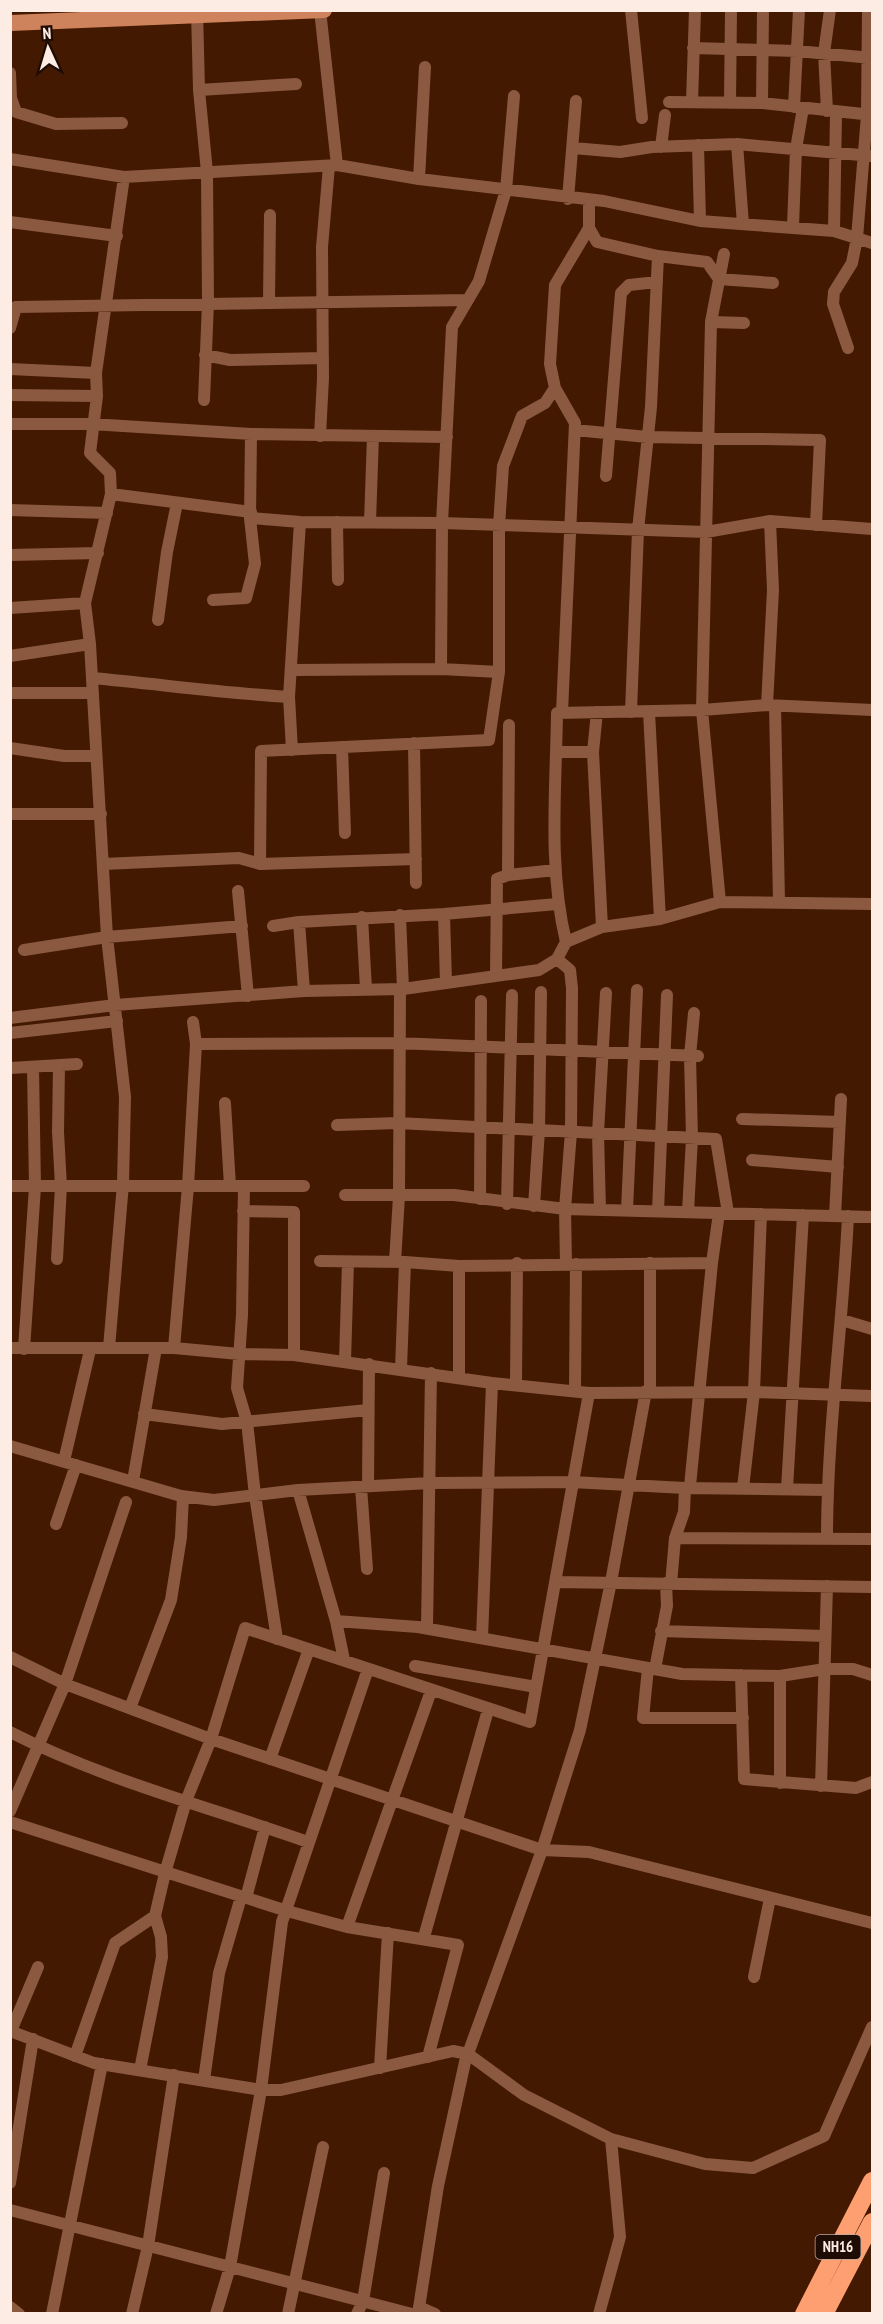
<svg xmlns="http://www.w3.org/2000/svg" width="883" height="2324" font-family="'PT Sans Narrow',sans-serif">
	<rect width="100%" height="100%" fill="#441901"/>
	<g fill="none" stroke-linecap="round" stroke-linejoin="round">
		<path stroke="#8a5940" stroke-width="12" d="M 197,10 L 199,90 L 207,172 L 208,303 L 204,400
			M 320,10 L 337,165
			M 631,10 L 642,118
			M 693,48 L 797,51 L 872,58
			M 10,73 L 11,98 L 16,112 L 56,124 L 122,123
			M 199,90 L 296,84
			M 730,101 L 731,10
			M 669,102 L 762,103 L 872,115
			M 692,102 L 695,10
			M 762,103 L 763,10
			M 794,107 L 799,10
			M 827,111 L 824,53 L 830,10
			M 737,144 L 743,224
			M 698,145 L 700,221
			M 661,147 L 665,115
			M 573,148 L 620,152 L 652,147 L 737,144 L 872,156
			M 10,159 L 124,177 L 337,165 L 419,179 L 604,201 L 700,221 L 834,231 L 872,243
			M 419,179 L 425,67
			M 568,199 L 576,101
			M 10,222 L 117,236
			M 793,226 L 796,149 L 803,108
			M 589,228 L 597,242 L 658,256 L 651,407 L 638,530 L 631,712
			M 834,231 L 836,113
			M 658,256 L 707,262 L 719,279 L 773,283
			M 269,302 L 270,215
			M 711,322 L 744,323
			M 10,328 L 16,307 L 468,300
			M 848,348 L 833,304 L 834,292 L 852,263 L 857,238 L 867,115 L 868,10
			M 205,355 L 230,360 L 323,358
			M 10,369 L 96,373
			M 10,395 L 97,396
			M 10,424 L 91,424 L 251,434 L 447,437
			M 575,430 L 647,437 L 820,440 L 816,525
			M 320,436 L 323,378 L 322,247 L 329,166
			M 606,476 L 621,293 L 629,285 L 657,282
			M 111,494 L 251,512
			M 10,510 L 107,513
			M 250,518 L 300,522 L 442,523 L 706,532 L 770,521 L 872,529
			M 337,522 L 338,580
			M 370,522 L 373,436
			M 10,555 L 98,553
			M 213,600 L 246,598 L 255,564 L 250,518 L 251,434
			M 10,608 L 85,603
			M 158,620 L 167,552 L 177,503
			M 10,656 L 90,644
			M 441,669 L 442,523 L 452,327 L 479,281 L 506,190 L 514,96
			M 292,670 L 441,669 L 499,672
			M 92,678 C 158,684 223,693 289,697
			M 10,693 L 92,693
			M 767,705 L 773,590 L 770,521
			M 775,706 L 779,901
			M 562,712 L 575,423 L 555,388 L 550,364 L 555,285 L 589,228 L 589,201
			M 597,712 L 593,752 L 602,927
			M 649,712 L 660,919
			M 414,743 L 416,883
			M 342,747 L 345,833
			M 10,748 L 64,756 L 96,756
			M 292,750 L 289,697 L 300,522
			M 556,752 L 593,752
			M 10,814 L 101,814
			M 103,864 L 239,858 L 260,864 L 416,859
			M 260,864 L 261,751 L 489,740 L 499,672 L 499,526 L 503,466 L 522,416 L 545,403 L 555,388
			M 508,875 L 509,725
			M 238,891 L 248,996
			M 720,902 L 702,710 L 711,322 L 724,254
			M 444,914 L 446,983
			M 400,915 L 403,989
			M 362,917 L 366,989
			M 299,922 L 304,991
			M 273,926 L 299,922 L 444,914 L 557,904
			M 566,942 C 548,867 556,789 557,713 L 702,710 L 767,705 L 872,710
			M 24,950 L 107,937 L 242,926
			M 557,959 L 570,970 L 572,988 L 571,1132 L 565,1209 L 566,1264
			M 496,976 L 497,879 L 508,875 L 555,870
			M 10,1018 L 115,1005 L 304,991 L 403,989 L 446,983 L 539,970 L 557,959 L 566,942 L 602,927 L 660,919 L 720,902 L 872,904
			M 10,1033 L 117,1021
			M 196,1044 L 398,1043 L 698,1056
			M 10,1068 L 77,1064
			M 225,1103 L 230,1186
			M 742,1119 L 840,1122
			M 337,1125 L 398,1123 L 716,1139 L 728,1213
			M 752,1160 L 838,1167
			M 10,1186 L 304,1186
			M 244,1186 L 242,1315 L 237,1388 L 247,1422 L 255,1495 L 277,1639
			M 345,1195 L 454,1195 L 565,1209 L 872,1217
			M 480,1199 L 481,1001
			M 507,1204 L 512,995
			M 534,1206 L 539,1130 L 541,992
			M 600,1210 L 598,1133 L 606,993
			M 627,1210 L 637,990
			M 243,1211 L 294,1212 L 294,1355
			M 658,1211 L 667,995
			M 688,1212 L 692,1138 L 690,1056 L 694,1013
			M 835,1216 L 841,1099
			M 57,1259 L 61,1186 L 58,1132 L 59,1065
			M 320,1261 L 405,1262 L 459,1266 L 712,1263
			M 395,1262 L 399,1196 L 400,988
			M 650,1263 L 650,1391
			M 842,1320 L 872,1329
			M 10,1348 L 174,1348 L 239,1354 L 294,1355 L 492,1383 L 589,1393 L 754,1392 L 872,1396
			M 109,1348 L 123,1184 L 125,1097 L 107,937 L 90,644 L 85,603 L 111,494 L 110,473 L 90,453 L 97,396 L 96,373 L 124,177
			M 174,1348 L 188,1186 L 196,1044 L 193,1022
			M 24,1349 L 35,1187 L 33,1067
			M 345,1361 L 348,1262
			M 401,1369 L 405,1262
			M 459,1376 L 459,1266
			M 516,1384 L 517,1263
			M 575,1390 L 576,1264
			M 144,1414 L 222,1424 L 368,1410
			M 10,1446 L 181,1496 L 214,1500 L 298,1490 L 430,1483 L 572,1482 L 685,1488 L 827,1490
			M 64,1461 L 90,1350
			M 133,1481 L 156,1348
			M 368,1486 L 369,1364
			M 690,1486 L 712,1263 L 719,1213
			M 361,1487 L 367,1569
			M 743,1488 L 754,1392 L 761,1214
			M 787,1489 L 803,1215
			M 298,1490 L 336,1621 L 344,1660
			M 56,1524 L 76,1465
			M 675,1538 L 872,1539
			M 827,1539 C 827,1431 843,1324 848,1216
			M 555,1582 L 872,1587
			M 671,1584 L 675,1538 L 684,1512 L 685,1488
			M 336,1621 L 418,1627 L 682,1674 L 780,1676 L 825,1669 L 853,1669 L 872,1675
			M 427,1628 L 431,1373
			M 661,1631 L 825,1636
			M 482,1638 L 492,1383
			M 10,1657 L 65,1684 L 211,1739 L 542,1850 L 589,1852 L 872,1923
			M 415,1666 L 536,1687
			M 648,1668 L 643,1718 L 743,1718
			M 655,1669 L 667,1606 L 666,1583
			M 741,1675 L 744,1779 L 856,1788 L 872,1782
			M 130,1708 L 171,1600 L 181,1537 L 183,1496
			M 10,1732 C 104,1780 209,1807 308,1842
			M 270,1759 L 309,1649
			M 780,1783 L 780,1676
			M 821,1786 L 827,1586
			M 10,1811 L 65,1684 L 126,1502
			M 10,1822 L 287,1911 L 347,1927 L 458,1945 L 428,2057
			M 246,1898 L 265,1827
			M 347,1927 L 431,1691
			M 424,1937 L 488,1710
			M 754,1977 L 770,1898
			M 10,2031 L 94,2063 L 261,2090 L 281,2090 L 453,2051 L 468,2054 L 524,2095 L 611,2139 L 705,2164 L 753,2168 L 824,2136 L 872,2027
			M 11,2031 L 38,1967
			M 75,2056 L 115,1943 L 155,1916
			M 380,2068 L 388,1933
			M 140,2070 L 162,1957 L 161,1937 L 155,1916 L 165,1873 L 186,1801 L 211,1739 L 245,1628 L 530,1722 L 589,1393
			M 204,2080 L 219,1973 L 241,1897
			M 10,2183 L 33,2039
			M 10,2210 L 412,2314
			M 10,2307 L 19,2314
			M 419,2307 L 435,2314
			M 52,2314 L 102,2064
			M 132,2314 L 148,2246 L 174,2075
			M 216,2314 L 230,2267 L 261,2090 L 282,1922 L 368,1669
			M 288,2314 L 323,2147
			M 357,2314 L 363,2301 L 384,2173
			M 418,2314 L 438,2186 L 465,2062 L 542,1850 L 580,1730 L 611,1582 L 646,1391
			M 599,2314 L 620,2237 L 611,2139"/>
		<path stroke="#cf835d" stroke-width="16" d="M 10,23 L 324,10"/>
		<path stroke="#fd9f70" stroke-width="18" d="M 804,2314 L 872,2181
			M 824,2314 L 872,2222"/>
	</g>
	<g text-anchor="middle" stroke-width="4.5" stroke-linejoin="round" paint-order="stroke">
		<rect fill="#1e0b03" stroke="#baa8a0" stroke-width="1.5" x="815.5" y="2235" width="45" height="24" rx="4.5"/>
		<g font-size="15" font-weight="bold" fill="#fdece3">
			<text x="838" y="2252">NH16</text>
		</g>
	</g>
	<rect width="883" height="2324" fill="none" stroke="#fdece3" stroke-width="24"/>
	<g transform="translate(48 48) rotate(356)" stroke="#1e0b03" stroke-width="4.5" paint-order="stroke">
	<path d="M0-4.5L10 22L0 15L-10 22Z" fill="#fdece3"/>
	<text y="-9" font-size="16" font-weight="bold" text-anchor="middle" fill="#fdece3">N</text>
	</g>
</svg>
